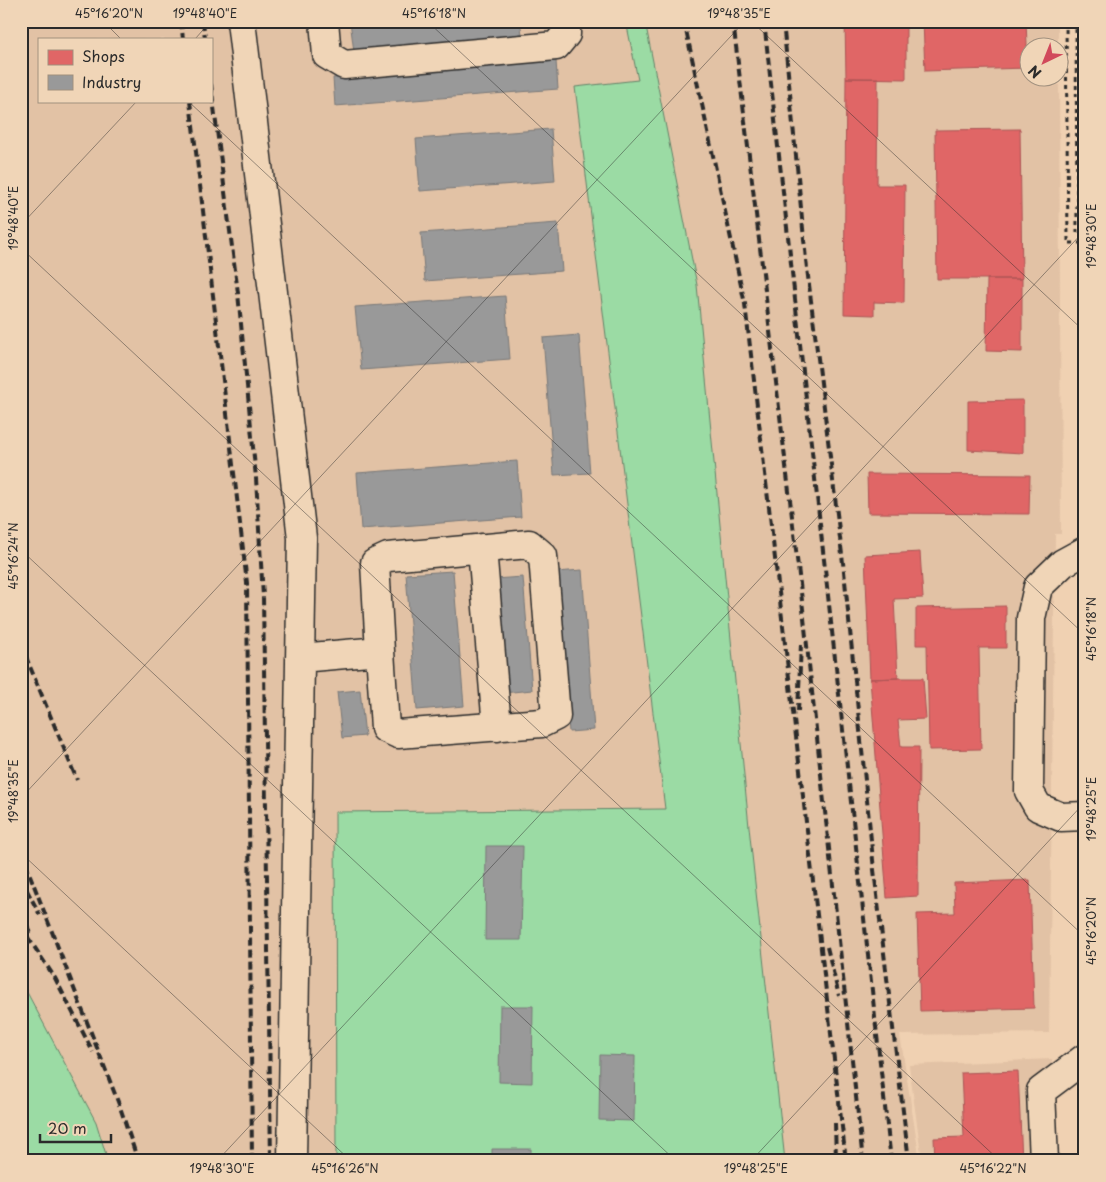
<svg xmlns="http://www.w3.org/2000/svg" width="1106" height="1182" font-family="'Playpen Sans',sans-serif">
	<rect width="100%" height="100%" fill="#f0d1b2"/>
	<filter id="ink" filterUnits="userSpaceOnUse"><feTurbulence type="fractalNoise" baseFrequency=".02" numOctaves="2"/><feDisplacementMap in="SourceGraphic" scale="10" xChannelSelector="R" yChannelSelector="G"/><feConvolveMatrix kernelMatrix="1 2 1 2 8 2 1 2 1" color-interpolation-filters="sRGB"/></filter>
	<g filter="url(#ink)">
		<path fill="#e2c2a5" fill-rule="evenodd" d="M 21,21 L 1058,21 L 1058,47 L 1028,48 L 1028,78 L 1058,78 L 1059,67 L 1061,534 L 1055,534 L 1049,1033 L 900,1035 L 920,1161 L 21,1161 ZM 39,39 L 211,39 L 211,101 L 39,101 Z
			M 1052,1059 L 1056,1161 L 922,1161 L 909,1065 Z"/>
		<path fill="#9bdba4" stroke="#638368" d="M 626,21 L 645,21 L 697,285 L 749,827 L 785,1161 L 336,1161 L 335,812 L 665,809 L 575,87 L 638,80 Z
			M 21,981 L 96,1122 L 108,1161 L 21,1161 Z"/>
		<path fill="#e06666" stroke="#aa5454" d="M 845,21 L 906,23 L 906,79 L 846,78 Z
			M 923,21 L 1026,21 L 1028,68 L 925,71 Z
			M 846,78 L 878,78 L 877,185 L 905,185 L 904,303 L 874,302 L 874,315 L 844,314 Z
			M 1020,129 L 1022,279 L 937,279 L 935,130 Z
			M 987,279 L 1022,279 L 1022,352 L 986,351 Z
			M 1023,400 L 1023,453 L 968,450 L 968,401 Z
			M 867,474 L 1030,475 L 1029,514 L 868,513 Z
			M 920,552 L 923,598 L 894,599 L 898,678 L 870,679 L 865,555 Z
			M 1006,606 L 1006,648 L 979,648 L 981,749 L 929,750 L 927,645 L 916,645 L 916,608 Z
			M 898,678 L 923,678 L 926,719 L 898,720 L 901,747 L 919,747 L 918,896 L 887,898 L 870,679 Z
			M 1030,880 L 1034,1008 L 920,1011 L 917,914 L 955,913 L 954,883 Z
			M 1018,1071 L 1022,1161 L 935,1161 L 934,1138 L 964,1137 L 961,1073 Z"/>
		<path fill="#999" stroke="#787878" d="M 350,21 L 520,21 L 522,34 L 354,52 Z
			M 556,61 L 558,89 L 335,106 L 333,78 Z
			M 551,129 L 555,181 L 420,191 L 416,139 Z
			M 558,223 L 562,271 L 425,281 L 421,233 Z
			M 505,296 L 510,359 L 361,370 L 355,307 Z
			M 579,335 L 590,473 L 554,475 L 543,338 Z
			M 517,461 L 521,517 L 361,529 L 357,473 Z
			M 582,570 L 594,730 L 569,732 L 556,572 Z
			M 453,571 L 464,706 L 417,710 L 406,574 Z
			M 523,577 L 532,690 L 503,693 L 494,579 Z
			M 360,690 L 365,736 L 342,738 L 337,692 Z
			M 486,846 L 523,846 L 521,940 L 485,940 Z
			M 500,1006 L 533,1006 L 532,1083 L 499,1082 Z
			M 600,1055 L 635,1056 L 634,1121 L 599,1120 Z
			M 492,1149 L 531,1149 L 531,1161 L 492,1161 Z"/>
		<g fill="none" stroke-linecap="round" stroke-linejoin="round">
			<g stroke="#2b2b2b" stroke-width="31">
				<path id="minor" d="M 241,21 L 302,538 L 292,1161
					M 324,21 L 327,55 L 344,65 L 556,46 L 566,34 L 566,21
					M 482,548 L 497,727
					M 1085,551 L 1063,563 L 1038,587 L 1031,618 L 1029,791 L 1038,807 L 1061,817 L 1085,816
					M 300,658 L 380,651 L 385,728 L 398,734 L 542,723 L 556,716 L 543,556 L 529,544 L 388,557 L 375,563 L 380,651
					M 1044,1161 L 1041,1091 L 1085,1058"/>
			</g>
			<path stroke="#2b2b2b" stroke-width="3" stroke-dasharray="4 4" stroke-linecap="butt" d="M 1066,21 L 1068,243 L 1085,243
				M 1076,21 L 1077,234 L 1085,235"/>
			<use href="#minor" stroke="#f0d5b7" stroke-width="28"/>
			<path stroke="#2b2b2b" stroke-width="4" stroke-dasharray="8 4" stroke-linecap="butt" d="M 181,21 L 183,39
				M 203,21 L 205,39
				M 684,21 L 745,304 L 846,1161
				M 733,21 L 803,609 L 863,1161
				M 764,21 L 891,1161
				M 783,21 L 806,260 L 844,571 L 874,870 L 909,1161
				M 211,84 L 238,293 L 256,478 L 263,597 L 271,1161
				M 190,101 L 247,583 L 252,1161
				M 21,645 L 77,780
				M 798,711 L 801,644
				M 21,852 L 120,1107 L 138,1161
				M 21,879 L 40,915
				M 21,915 L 31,933
				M 21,927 L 55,978 L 93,1052
				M 827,947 L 839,996
				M 835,1123 L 836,1160"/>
		</g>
	</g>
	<path fill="none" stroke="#2b2b2b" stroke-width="1" stroke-opacity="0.45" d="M 103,21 L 121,39M 427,21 L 1085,635M 751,21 L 1085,332M 1076,21 L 1085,30M 195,39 L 211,21M 188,101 L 1085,937M 21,225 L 137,101M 21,248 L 1000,1161M 21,550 L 676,1161M 21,798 L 745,21M 21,853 L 351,1161M 21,1155 L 27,1161M 217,1161 L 1085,230M 751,1161 L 1085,802"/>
	<rect width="1106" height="1182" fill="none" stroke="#f0d5b7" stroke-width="55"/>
	<rect x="38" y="38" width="175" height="65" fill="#f0d5b7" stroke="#a1917f"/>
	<rect x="48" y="50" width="25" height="15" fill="#e06666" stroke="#a1917f"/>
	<text x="82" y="62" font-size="15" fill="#2b2b2b">Shops</text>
	<rect x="48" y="75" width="25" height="15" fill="#999999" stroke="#a1917f"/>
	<text x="82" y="88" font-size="15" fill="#2b2b2b">Industry</text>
	<g transform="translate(1044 62) rotate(223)"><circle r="24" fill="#f0d5b7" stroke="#a1917f"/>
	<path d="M0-4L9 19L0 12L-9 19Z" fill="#d1495b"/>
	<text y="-8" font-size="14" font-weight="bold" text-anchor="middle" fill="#2b2b2b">N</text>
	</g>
	<path d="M40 1134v8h71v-8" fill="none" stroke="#2b2b2b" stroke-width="2.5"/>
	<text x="48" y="1134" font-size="15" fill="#2b2b2b" stroke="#f0d5b7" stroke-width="4" paint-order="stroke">20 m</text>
	<rect x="28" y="28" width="1050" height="1126" fill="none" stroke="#2b2b2b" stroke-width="2"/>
	<g font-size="12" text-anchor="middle" fill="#2b2b2b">
		<text x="109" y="18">45°16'20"N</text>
		<text x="205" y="18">19°48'40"E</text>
		<text x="434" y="18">45°16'18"N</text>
		<text x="739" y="18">19°48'35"E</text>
		<text transform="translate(14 218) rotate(-90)" y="4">19°48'40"E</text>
		<text transform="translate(1092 236) rotate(-90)" y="4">19°48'30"E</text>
		<text transform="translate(14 556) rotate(-90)" y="4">45°16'24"N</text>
		<text transform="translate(1092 629) rotate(-90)" y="4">45°16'18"N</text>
		<text transform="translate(14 791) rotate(-90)" y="4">19°48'35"E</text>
		<text transform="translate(1092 809) rotate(-90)" y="4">19°48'25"E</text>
		<text transform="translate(1092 931) rotate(-90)" y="4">45°16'20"N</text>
		<text x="222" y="1173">19°48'30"E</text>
		<text x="345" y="1173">45°16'26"N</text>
		<text x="756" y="1173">19°48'25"E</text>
		<text x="993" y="1173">45°16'22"N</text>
	</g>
</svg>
